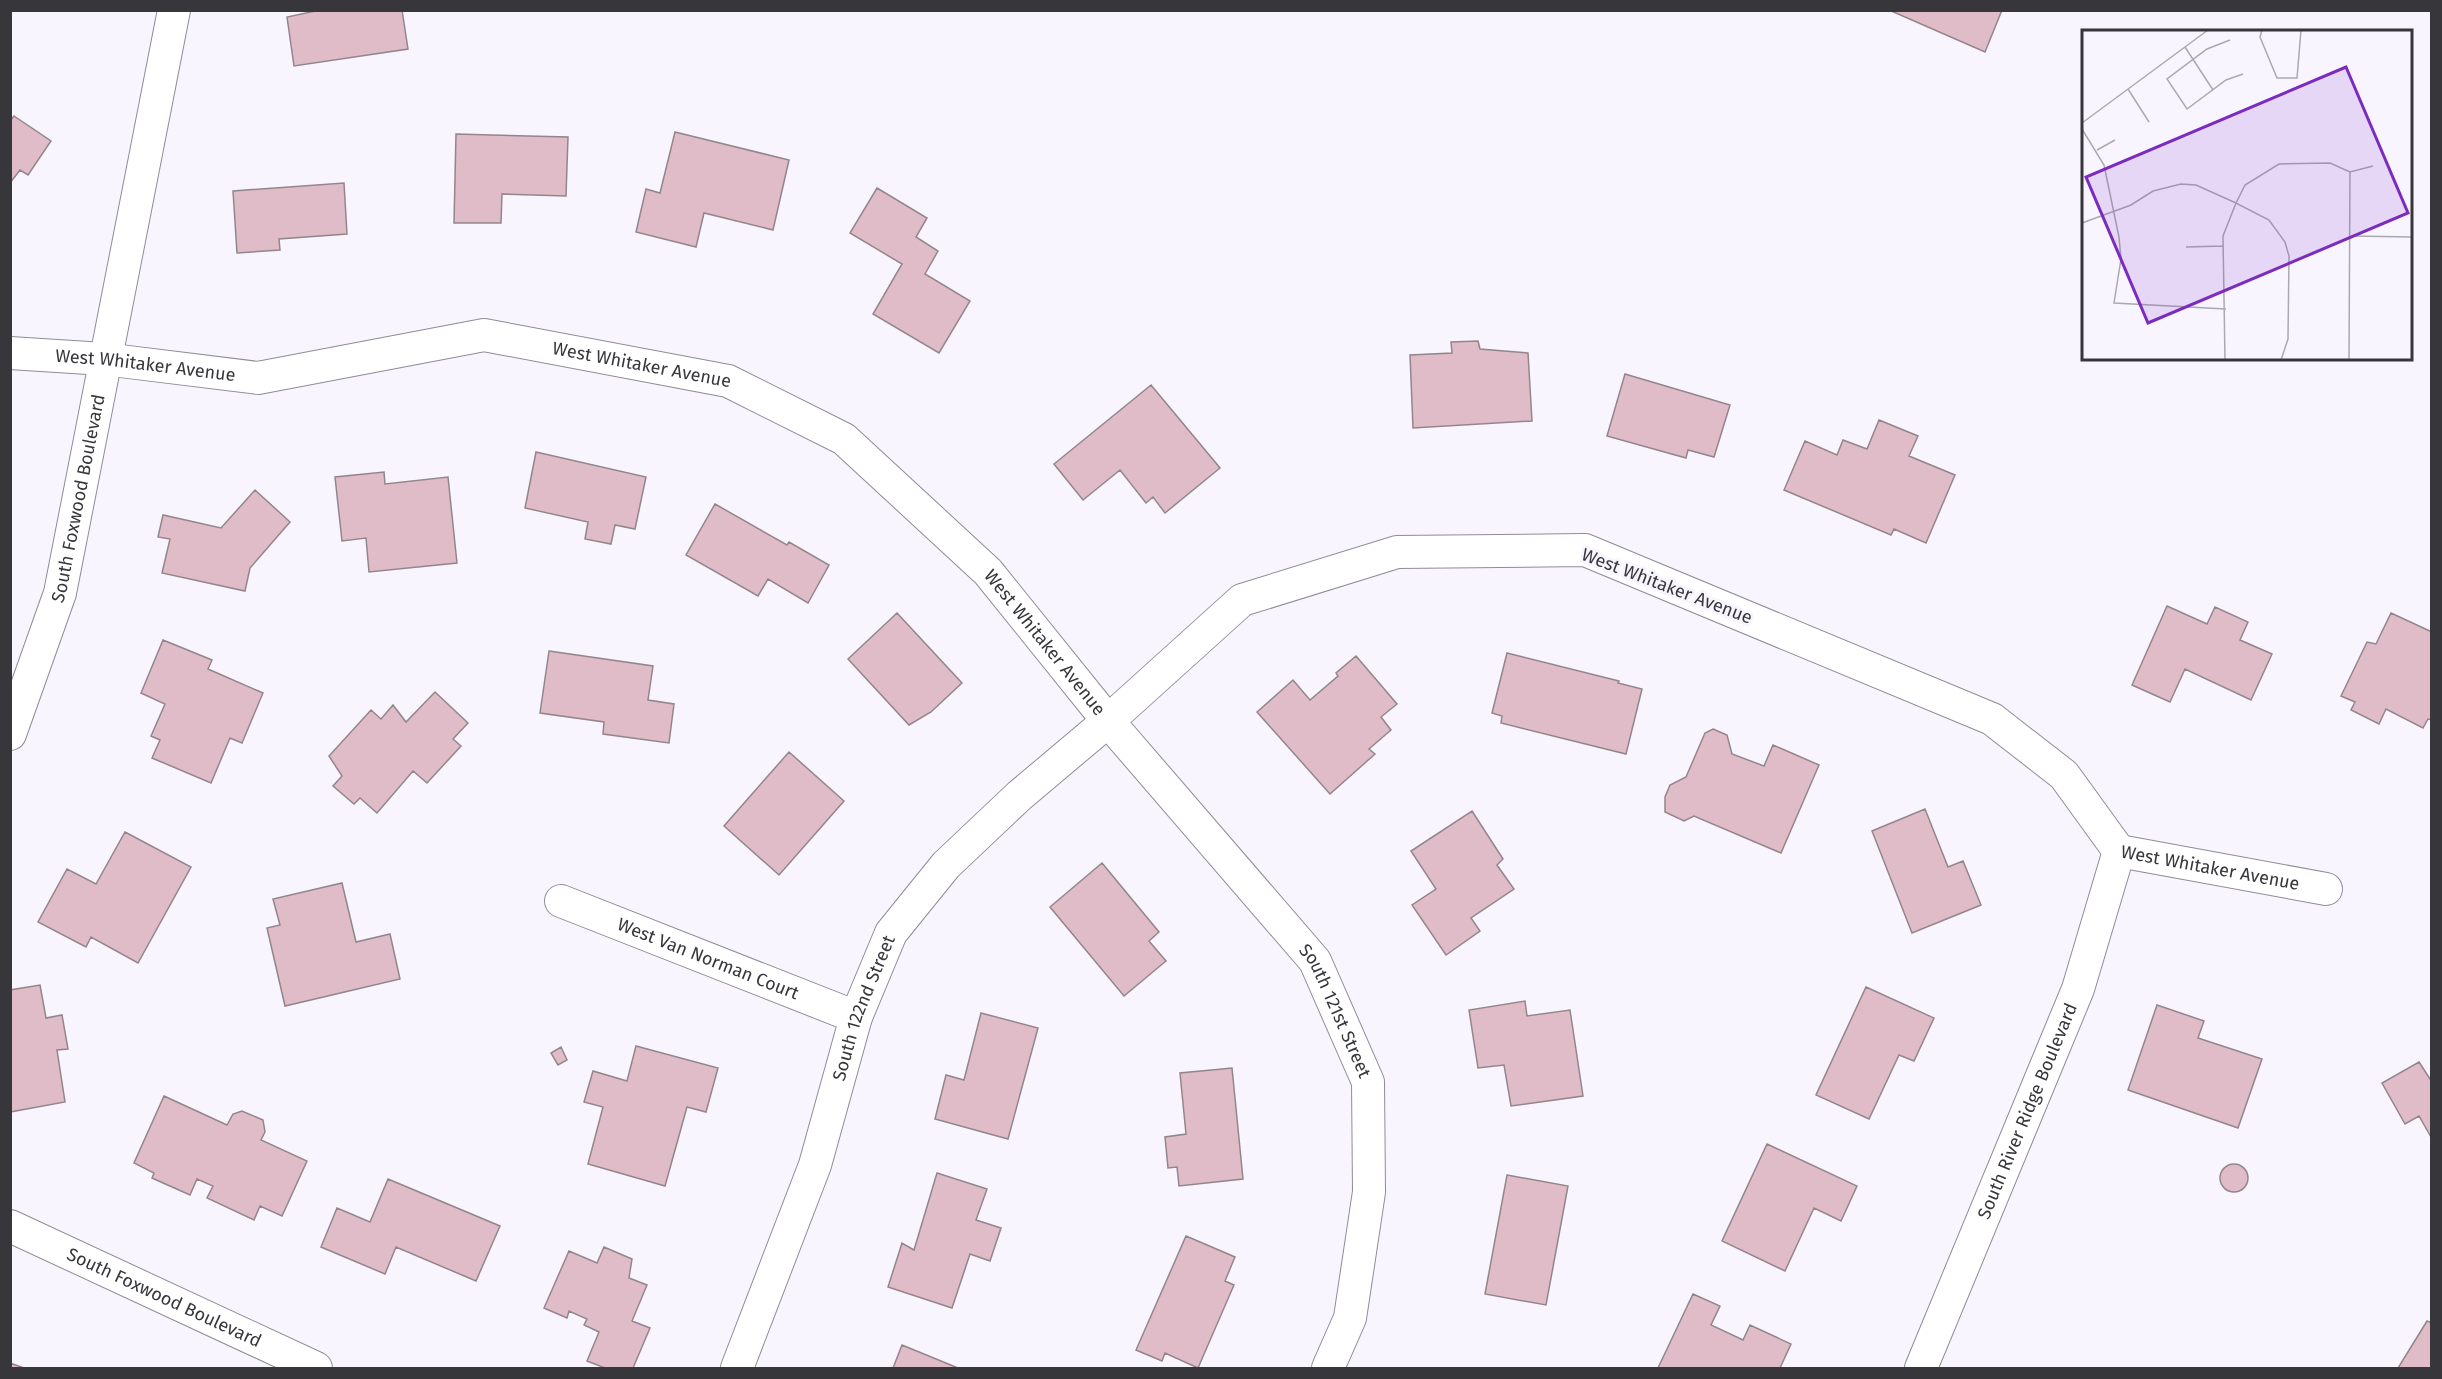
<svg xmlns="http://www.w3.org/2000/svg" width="2442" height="1379" font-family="'Fira Sans',sans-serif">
	<rect width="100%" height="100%" fill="#f8f5ff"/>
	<path fill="#e0bbc8" stroke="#93868a" stroke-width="1.5" d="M 320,10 L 402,10 L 408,49 L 294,66 L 287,17 Z
		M 1889,10 L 2002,10 L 1985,52 Z
		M 14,116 L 51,141 L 28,175 L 20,170 L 10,183 L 10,121 Z
		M 675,132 L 789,160 L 773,230 L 704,213 L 696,247 L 636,232 L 646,189 L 660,193 Z
		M 456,134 L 568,137 L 566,196 L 502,194 L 501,223 L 454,223 Z
		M 344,183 L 347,234 L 279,239 L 280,250 L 237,253 L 233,191 Z
		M 877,188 L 927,218 L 916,237 L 938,251 L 925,274 L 970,301 L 939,353 L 873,314 L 902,264 L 850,233 Z
		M 1478,341 L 1480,349 L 1528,353 L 1532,421 L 1413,428 L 1410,355 L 1452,353 L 1451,342 Z
		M 1625,374 L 1730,405 L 1714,457 L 1688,450 L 1686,458 L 1607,436 Z
		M 1151,385 L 1220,468 L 1165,513 L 1153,497 L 1146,503 L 1120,470 L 1083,500 L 1054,464 Z
		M 1879,420 L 1918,436 L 1909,456 L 1955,475 L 1926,543 L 1894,529 L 1891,535 L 1784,490 L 1805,441 L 1837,455 L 1843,440 L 1867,449 Z
		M 536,452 L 646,477 L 635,529 L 615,525 L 611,544 L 585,539 L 588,522 L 525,508 Z
		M 384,472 L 385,484 L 448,477 L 457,563 L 369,572 L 366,538 L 342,541 L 335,477 Z
		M 255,490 L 290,522 L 250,568 L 245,591 L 162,573 L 170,539 L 158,537 L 163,515 L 221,528 Z
		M 715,504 L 787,545 L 789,542 L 829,565 L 808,603 L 768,579 L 758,596 L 686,555 Z
		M 2167,606 L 2207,624 L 2215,607 L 2248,622 L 2240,640 L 2272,654 L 2251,700 L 2185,669 L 2170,702 L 2132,685 Z
		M 897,613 L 962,683 L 931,712 L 909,725 L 848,659 Z
		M 2391,613 L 2432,632 L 2432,720 L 2428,719 L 2423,728 L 2386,709 L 2379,724 L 2351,710 L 2355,702 L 2341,696 L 2367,642 L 2376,644 Z
		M 163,640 L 212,660 L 208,669 L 263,693 L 242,743 L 230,738 L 211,783 L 152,758 L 160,740 L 151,736 L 165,704 L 141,693 Z
		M 549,651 L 653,666 L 648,700 L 674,704 L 669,743 L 603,734 L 604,722 L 540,713 Z
		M 1507,653 L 1619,681 L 1618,683 L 1642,689 L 1626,754 L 1501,723 L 1502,716 L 1492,713 Z
		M 1356,656 L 1397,704 L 1381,717 L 1391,730 L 1369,749 L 1375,754 L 1330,794 L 1257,712 L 1293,680 L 1310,700 L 1338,676 L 1336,673 Z
		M 435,692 L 468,723 L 453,739 L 461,746 L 427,783 L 413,771 L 377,813 L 360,798 L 354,804 L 333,786 L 342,776 L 329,756 L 371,710 L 381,719 L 393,705 L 406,722 Z
		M 1713,729 L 1727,735 L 1732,754 L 1764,766 L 1773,745 L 1819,765 L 1781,853 L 1694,816 L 1684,821 L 1665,812 L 1665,797 L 1670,785 L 1686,777 L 1705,733 Z
		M 789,752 L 844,801 L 779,875 L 724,826 Z
		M 1925,809 L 1948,867 L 1963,861 L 1981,905 L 1912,933 L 1872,831 Z
		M 1472,811 L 1503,859 L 1497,865 L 1514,889 L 1471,918 L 1480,931 L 1446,955 L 1412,905 L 1436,889 L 1411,851 Z
		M 125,832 L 191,867 L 138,963 L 91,937 L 86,947 L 38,922 L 67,869 L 96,884 Z
		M 1102,863 L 1159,932 L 1149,941 L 1166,961 L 1124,996 L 1050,907 Z
		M 342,883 L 356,942 L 390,934 L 400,979 L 285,1006 L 267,928 L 280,925 L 273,899 Z
		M 40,985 L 46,1018 L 62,1015 L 68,1049 L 57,1050 L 65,1102 L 10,1112 L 10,990 Z
		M 1866,987 L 1934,1018 L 1914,1061 L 1899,1055 L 1869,1119 L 1816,1095 Z
		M 1525,1001 L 1527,1016 L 1570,1010 L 1583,1096 L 1511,1106 L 1504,1065 L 1478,1068 L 1469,1010 Z
		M 2157,1005 L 2204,1021 L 2198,1038 L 2262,1059 L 2238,1128 L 2128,1090 Z
		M 981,1013 L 1038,1028 L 1008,1139 L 935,1119 L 946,1075 L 964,1080 Z
		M 636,1046 L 718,1068 L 706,1112 L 687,1107 L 665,1186 L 588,1164 L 603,1107 L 584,1102 L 593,1071 L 627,1081 Z
		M 561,1047 L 567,1060 L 558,1065 L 551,1053 Z
		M 2419,1062 L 2432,1082 L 2431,1137 L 2419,1116 L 2405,1124 L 2382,1083 Z
		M 1232,1068 L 1243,1179 L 1179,1186 L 1177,1167 L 1168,1168 L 1165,1137 L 1186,1134 L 1180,1073 Z
		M 164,1096 L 227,1125 L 233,1114 L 242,1111 L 263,1120 L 265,1132 L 261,1140 L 307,1161 L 282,1216 L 260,1206 L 254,1220 L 207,1198 L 213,1186 L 197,1179 L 190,1195 L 152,1178 L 154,1173 L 134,1163 Z
		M 1767,1144 L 1857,1186 L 1841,1221 L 1814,1208 L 1785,1271 L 1722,1241 Z
		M2220 1178a14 14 0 1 1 28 0a14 14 0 1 1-28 0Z
		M 937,1173 L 987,1189 L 976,1220 L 1001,1228 L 990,1261 L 970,1254 L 952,1308 L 888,1287 L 902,1243 L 914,1250 Z
		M 1507,1175 L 1568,1186 L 1546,1305 L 1485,1294 Z
		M 388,1179 L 500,1226 L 476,1281 L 396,1247 L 385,1274 L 321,1247 L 337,1208 L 370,1222 Z
		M 1186,1236 L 1235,1257 L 1225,1281 L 1234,1285 L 1198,1368 L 1165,1353 L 1162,1361 L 1136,1350 Z
		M 604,1247 L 632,1259 L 629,1278 L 647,1285 L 632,1321 L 650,1328 L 633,1368 L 605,1368 L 587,1361 L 599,1332 L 584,1325 L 587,1319 L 569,1311 L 567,1318 L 544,1308 L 569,1251 L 597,1263 Z
		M 1693,1294 L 1720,1306 L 1711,1325 L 1743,1340 L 1750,1325 L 1791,1344 L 1780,1368 L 1658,1368 Z
		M 2427,1321 L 2432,1323 L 2432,1368 L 2398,1368 Z
		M 902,1345 L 958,1368 L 893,1368 Z
		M 10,1363 L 24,1368 L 10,1368 Z"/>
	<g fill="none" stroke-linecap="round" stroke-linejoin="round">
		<g stroke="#8f8c97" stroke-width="34">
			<g id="minor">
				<path id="s1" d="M 10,353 L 104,359 L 258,378 L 484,335 L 728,381 L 844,439 L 988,572 L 1108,721 L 1242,600 L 1397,552 L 1585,550 L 1992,719 L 2064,775 L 2119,851 L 2326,889"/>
				<path id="s2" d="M 10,734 L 60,593 L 174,10"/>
				<path id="s3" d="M 561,901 L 856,1017"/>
				<path id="s4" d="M 10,1226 L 316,1368"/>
				<path id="s5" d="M 737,1368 L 815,1165 L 856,1017 L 891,933 L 946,865 L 1019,796 L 1108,721 L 1315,961 L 1368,1082 L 1369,1192 L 1350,1318 L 1328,1368"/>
				<path id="s6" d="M 1921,1368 L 2078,989 L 2119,851"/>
			</g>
		</g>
		<use href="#minor" stroke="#fff" stroke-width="32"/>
	</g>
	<g text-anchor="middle" stroke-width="6" stroke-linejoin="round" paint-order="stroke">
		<g font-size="18" fill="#37363a" stroke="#f8f5ff">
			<text dy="6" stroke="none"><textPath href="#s1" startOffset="136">West Whitaker Avenue</textPath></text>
			<text dy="6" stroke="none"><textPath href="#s1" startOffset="640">West Whitaker Avenue</textPath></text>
			<text dy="6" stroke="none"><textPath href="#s2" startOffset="246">South Foxwood Boulevard</textPath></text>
			<text transform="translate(1667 586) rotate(21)" y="6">West Whitaker Avenue</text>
			<text dy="6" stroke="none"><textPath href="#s1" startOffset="1144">West Whitaker Avenue</textPath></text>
			<text dy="6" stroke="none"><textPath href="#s1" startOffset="2494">West Whitaker Avenue</textPath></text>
			<text dy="6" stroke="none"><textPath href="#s3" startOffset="158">West Van Norman Court</textPath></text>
			<text dy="6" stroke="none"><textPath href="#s5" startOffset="382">South 122nd Street</textPath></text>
			<text dy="6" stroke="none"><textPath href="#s5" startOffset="1137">South 121st Street</textPath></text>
			<text dy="6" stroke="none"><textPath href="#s6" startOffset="278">South River Ridge Boulevard</textPath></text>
			<text dy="6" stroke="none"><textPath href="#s4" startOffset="170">South Foxwood Boulevard</textPath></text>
		</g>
	</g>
	<g transform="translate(2082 30)">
		<rect width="330" height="330" fill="#f8f5ff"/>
		<path fill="none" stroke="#aba9b0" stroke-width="1.5" d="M 180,0 L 178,7 L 195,48 L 215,48 L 219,0M 148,10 L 125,19 L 85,49 L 105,79 L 144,50 L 161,44M 103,17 L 131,60M 46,59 L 67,92M 0,93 L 126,0M 0,99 L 22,135 L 37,207 L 39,229 L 32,273 L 144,279M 15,120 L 33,110M 0,193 L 49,175 L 71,161 L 99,154 L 114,155 L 154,173 L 163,155 L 197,134 L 248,133 L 268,142 L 291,136M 270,206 L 330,207M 104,217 L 141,216M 143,330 L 141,206 L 154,173 L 187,190 L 203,212 L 207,226 L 206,309 L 199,330M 267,330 L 268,142"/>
		<path fill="#7b2cbf" fill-opacity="0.15" stroke="#7b2cbf" stroke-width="3" d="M 264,37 L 326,183 L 66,293 L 4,147 Z"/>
		<rect width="330" height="330" fill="none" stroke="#37363a" stroke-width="3"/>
	</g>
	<rect width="2442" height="1379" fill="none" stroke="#37363a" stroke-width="24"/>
</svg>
